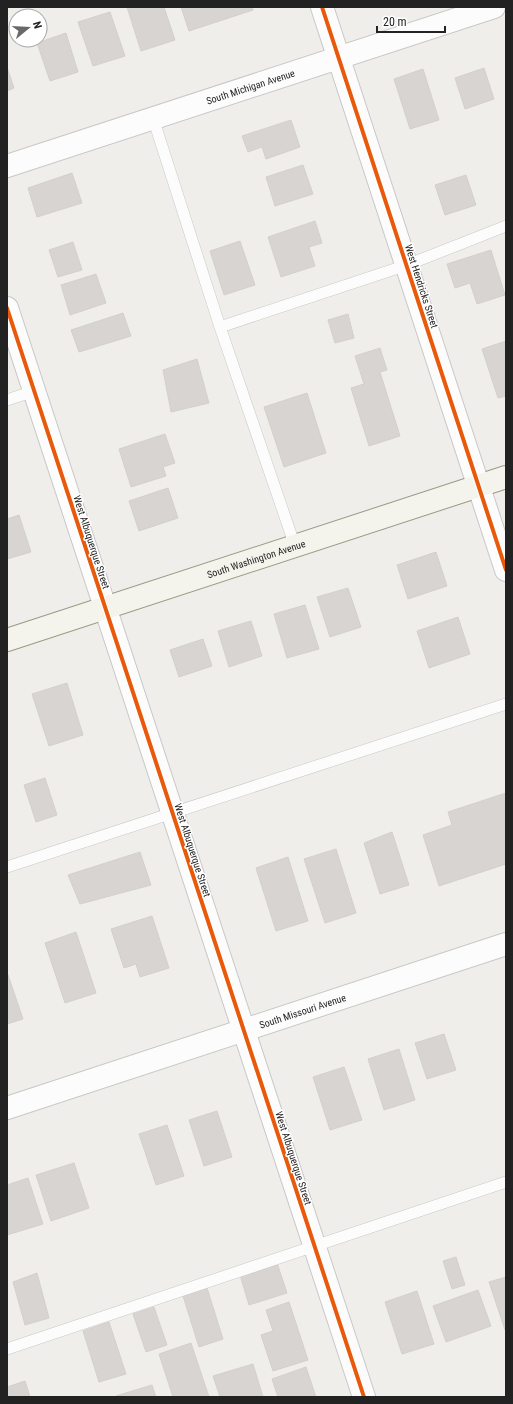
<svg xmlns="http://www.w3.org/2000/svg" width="513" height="1404" font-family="'Roboto Condensed',sans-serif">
	<rect width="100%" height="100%" fill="#f0eeeb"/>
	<path fill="#d7d4d2" stroke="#d3d0cc" d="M 127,7 L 164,7 L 175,40 L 141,51 Z
		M 181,7 L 252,7 L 253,10 L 189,31 Z
		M 110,12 L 125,56 L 93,66 L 78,22 Z
		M 66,33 L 78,72 L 50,81 L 37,43 Z
		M 7,67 L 14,88 L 7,91 Z
		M 484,68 L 494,99 L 465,109 L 455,78 Z
		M 423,69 L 439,120 L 410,129 L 394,79 Z
		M 291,120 L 300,147 L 266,159 L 262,147 L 248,152 L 242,136 Z
		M 303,165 L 313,194 L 275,206 L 266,177 Z
		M 72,173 L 82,203 L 37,217 L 28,188 Z
		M 466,175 L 476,205 L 445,215 L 435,185 Z
		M 315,221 L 322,243 L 309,247 L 315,266 L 281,277 L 268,237 Z
		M 240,241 L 255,285 L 224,295 L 210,251 Z
		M 73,242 L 82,270 L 58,277 L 49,250 Z
		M 491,250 L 505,295 L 477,304 L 470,283 L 455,288 L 447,264 Z
		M 96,274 L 106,303 L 70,315 L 61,285 Z
		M 123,313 L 131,336 L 79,352 L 71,330 Z
		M 348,314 L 354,338 L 335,343 L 328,320 Z
		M 506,341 L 506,396 L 498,398 L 482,349 Z
		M 380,348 L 387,370 L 380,372 L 400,436 L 369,446 L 351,388 L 364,384 L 355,356 Z
		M 197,359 L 209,403 L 171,412 L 163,370 Z
		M 307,393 L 326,453 L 284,467 L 264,407 Z
		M 165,434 L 175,463 L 163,467 L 166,476 L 131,487 L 119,449 Z
		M 168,488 L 178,518 L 139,531 L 129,501 Z
		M 19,515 L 31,552 L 7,559 L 7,519 Z
		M 436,552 L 447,586 L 408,599 L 397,565 Z
		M 348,588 L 361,627 L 330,637 L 317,597 Z
		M 305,605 L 319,649 L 287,658 L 274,614 Z
		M 458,617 L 470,654 L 429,668 L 417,631 Z
		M 251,621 L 262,656 L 229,667 L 218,631 Z
		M 203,639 L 212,666 L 179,677 L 170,650 Z
		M 67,683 L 83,735 L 49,746 L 32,694 Z
		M 45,778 L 57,815 L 36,822 L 24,785 Z
		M 506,793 L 506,864 L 439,886 L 423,835 L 452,825 L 448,812 Z
		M 392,832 L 409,885 L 380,894 L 364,843 Z
		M 336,849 L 356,913 L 325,923 L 304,859 Z
		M 140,852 L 151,885 L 80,904 L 68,875 Z
		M 288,857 L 308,921 L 276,931 L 256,868 Z
		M 152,916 L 169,968 L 140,977 L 136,964 L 124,968 L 111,929 Z
		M 76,932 L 96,993 L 65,1003 L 45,943 Z
		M 7,972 L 23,1019 L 7,1024 Z
		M 444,1034 L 456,1070 L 427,1079 L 415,1043 Z
		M 399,1049 L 415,1100 L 384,1110 L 368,1059 Z
		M 344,1067 L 362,1120 L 330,1130 L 313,1077 Z
		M 217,1111 L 232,1157 L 204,1166 L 189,1120 Z
		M 167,1125 L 184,1176 L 156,1185 L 139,1134 Z
		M 74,1163 L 89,1208 L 51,1221 L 36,1175 Z
		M 28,1178 L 43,1224 L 7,1235 L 7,1185 Z
		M 456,1257 L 465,1285 L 452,1289 L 443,1261 Z
		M 277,1263 L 287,1293 L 249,1305 L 240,1275 Z
		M 37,1273 L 49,1318 L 25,1325 L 13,1282 Z
		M 506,1277 L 506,1330 L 505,1330 L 489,1282 Z
		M 207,1288 L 223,1339 L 199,1347 L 183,1296 Z
		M 478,1290 L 491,1326 L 446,1342 L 433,1306 Z
		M 417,1291 L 434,1344 L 402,1354 L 385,1302 Z
		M 289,1302 L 308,1360 L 273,1371 L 261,1335 L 273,1331 L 266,1310 Z
		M 154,1307 L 167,1345 L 146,1352 L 133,1314 Z
		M 109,1322 L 126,1374 L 99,1382 L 83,1331 Z
		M 191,1343 L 209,1397 L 173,1397 L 159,1354 Z
		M 253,1364 L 263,1397 L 220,1397 L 213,1376 Z
		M 306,1367 L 316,1397 L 278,1397 L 272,1379 Z
		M 25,1381 L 30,1397 L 7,1397 L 7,1387 Z
		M 152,1385 L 156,1397 L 117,1397 L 116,1396 Z"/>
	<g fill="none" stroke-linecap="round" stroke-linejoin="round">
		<g stroke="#c9c8c7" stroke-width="12">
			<path id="lane" d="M 153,118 L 220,327 L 295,546
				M 220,327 L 407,265 L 506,226
				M 7,400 L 34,391
				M 7,867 L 506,704
				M 7,1349 L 506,1182"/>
		</g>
		<g stroke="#c9c8c7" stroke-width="24">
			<g id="street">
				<path d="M 322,7 L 506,570"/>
				<path id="s1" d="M 7,166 L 494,7"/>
				<path d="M 7,308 L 364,1397"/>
				<path id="s2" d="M 7,1108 L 506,944"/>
			</g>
		</g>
		<g stroke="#999a82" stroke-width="24">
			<g id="secondary">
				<path id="s3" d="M 7,640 L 506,477"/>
			</g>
		</g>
		<use href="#lane" stroke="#fdfcfc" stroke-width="11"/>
		<use href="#street" stroke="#fdfcfc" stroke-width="22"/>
		<use href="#secondary" stroke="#f4f4ed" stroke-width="22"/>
		<g stroke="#fff" stroke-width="6">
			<path id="cycleway" d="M 322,7 L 506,570
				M 7,308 L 364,1397"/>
		</g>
		<use href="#cycleway" stroke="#e8590c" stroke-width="4"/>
	</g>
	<g text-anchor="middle" stroke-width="3" stroke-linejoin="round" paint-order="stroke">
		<g font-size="10" fill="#222" stroke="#fff">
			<text dy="4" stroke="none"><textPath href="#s1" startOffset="256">South Michigan Avenue</textPath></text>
			<text transform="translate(422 286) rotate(72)" y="4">West Hendricks Street</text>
			<text transform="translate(92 542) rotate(72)" y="4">West Albuquerque Street</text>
			<text dy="4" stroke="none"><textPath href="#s3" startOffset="262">South Washington Avenue</textPath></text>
			<text transform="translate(193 850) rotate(72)" y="4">West Albuquerque Street</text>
			<text dy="4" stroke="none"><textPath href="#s2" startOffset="311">South Missouri Avenue</textPath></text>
			<text transform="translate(294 1158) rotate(72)" y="4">West Albuquerque Street</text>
		</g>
	</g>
	<rect width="513" height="1404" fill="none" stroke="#222222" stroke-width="16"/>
	<g transform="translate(28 28) rotate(72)"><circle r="19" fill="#ffffff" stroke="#a7a7a7"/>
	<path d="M0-3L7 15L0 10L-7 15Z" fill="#6a6968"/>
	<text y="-6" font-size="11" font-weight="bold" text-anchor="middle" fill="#222222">N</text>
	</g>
	<path d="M377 26v6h68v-6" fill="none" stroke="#222222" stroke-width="2"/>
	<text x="383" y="26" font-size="12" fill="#222222" stroke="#ffffff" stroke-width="3" paint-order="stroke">20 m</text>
</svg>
